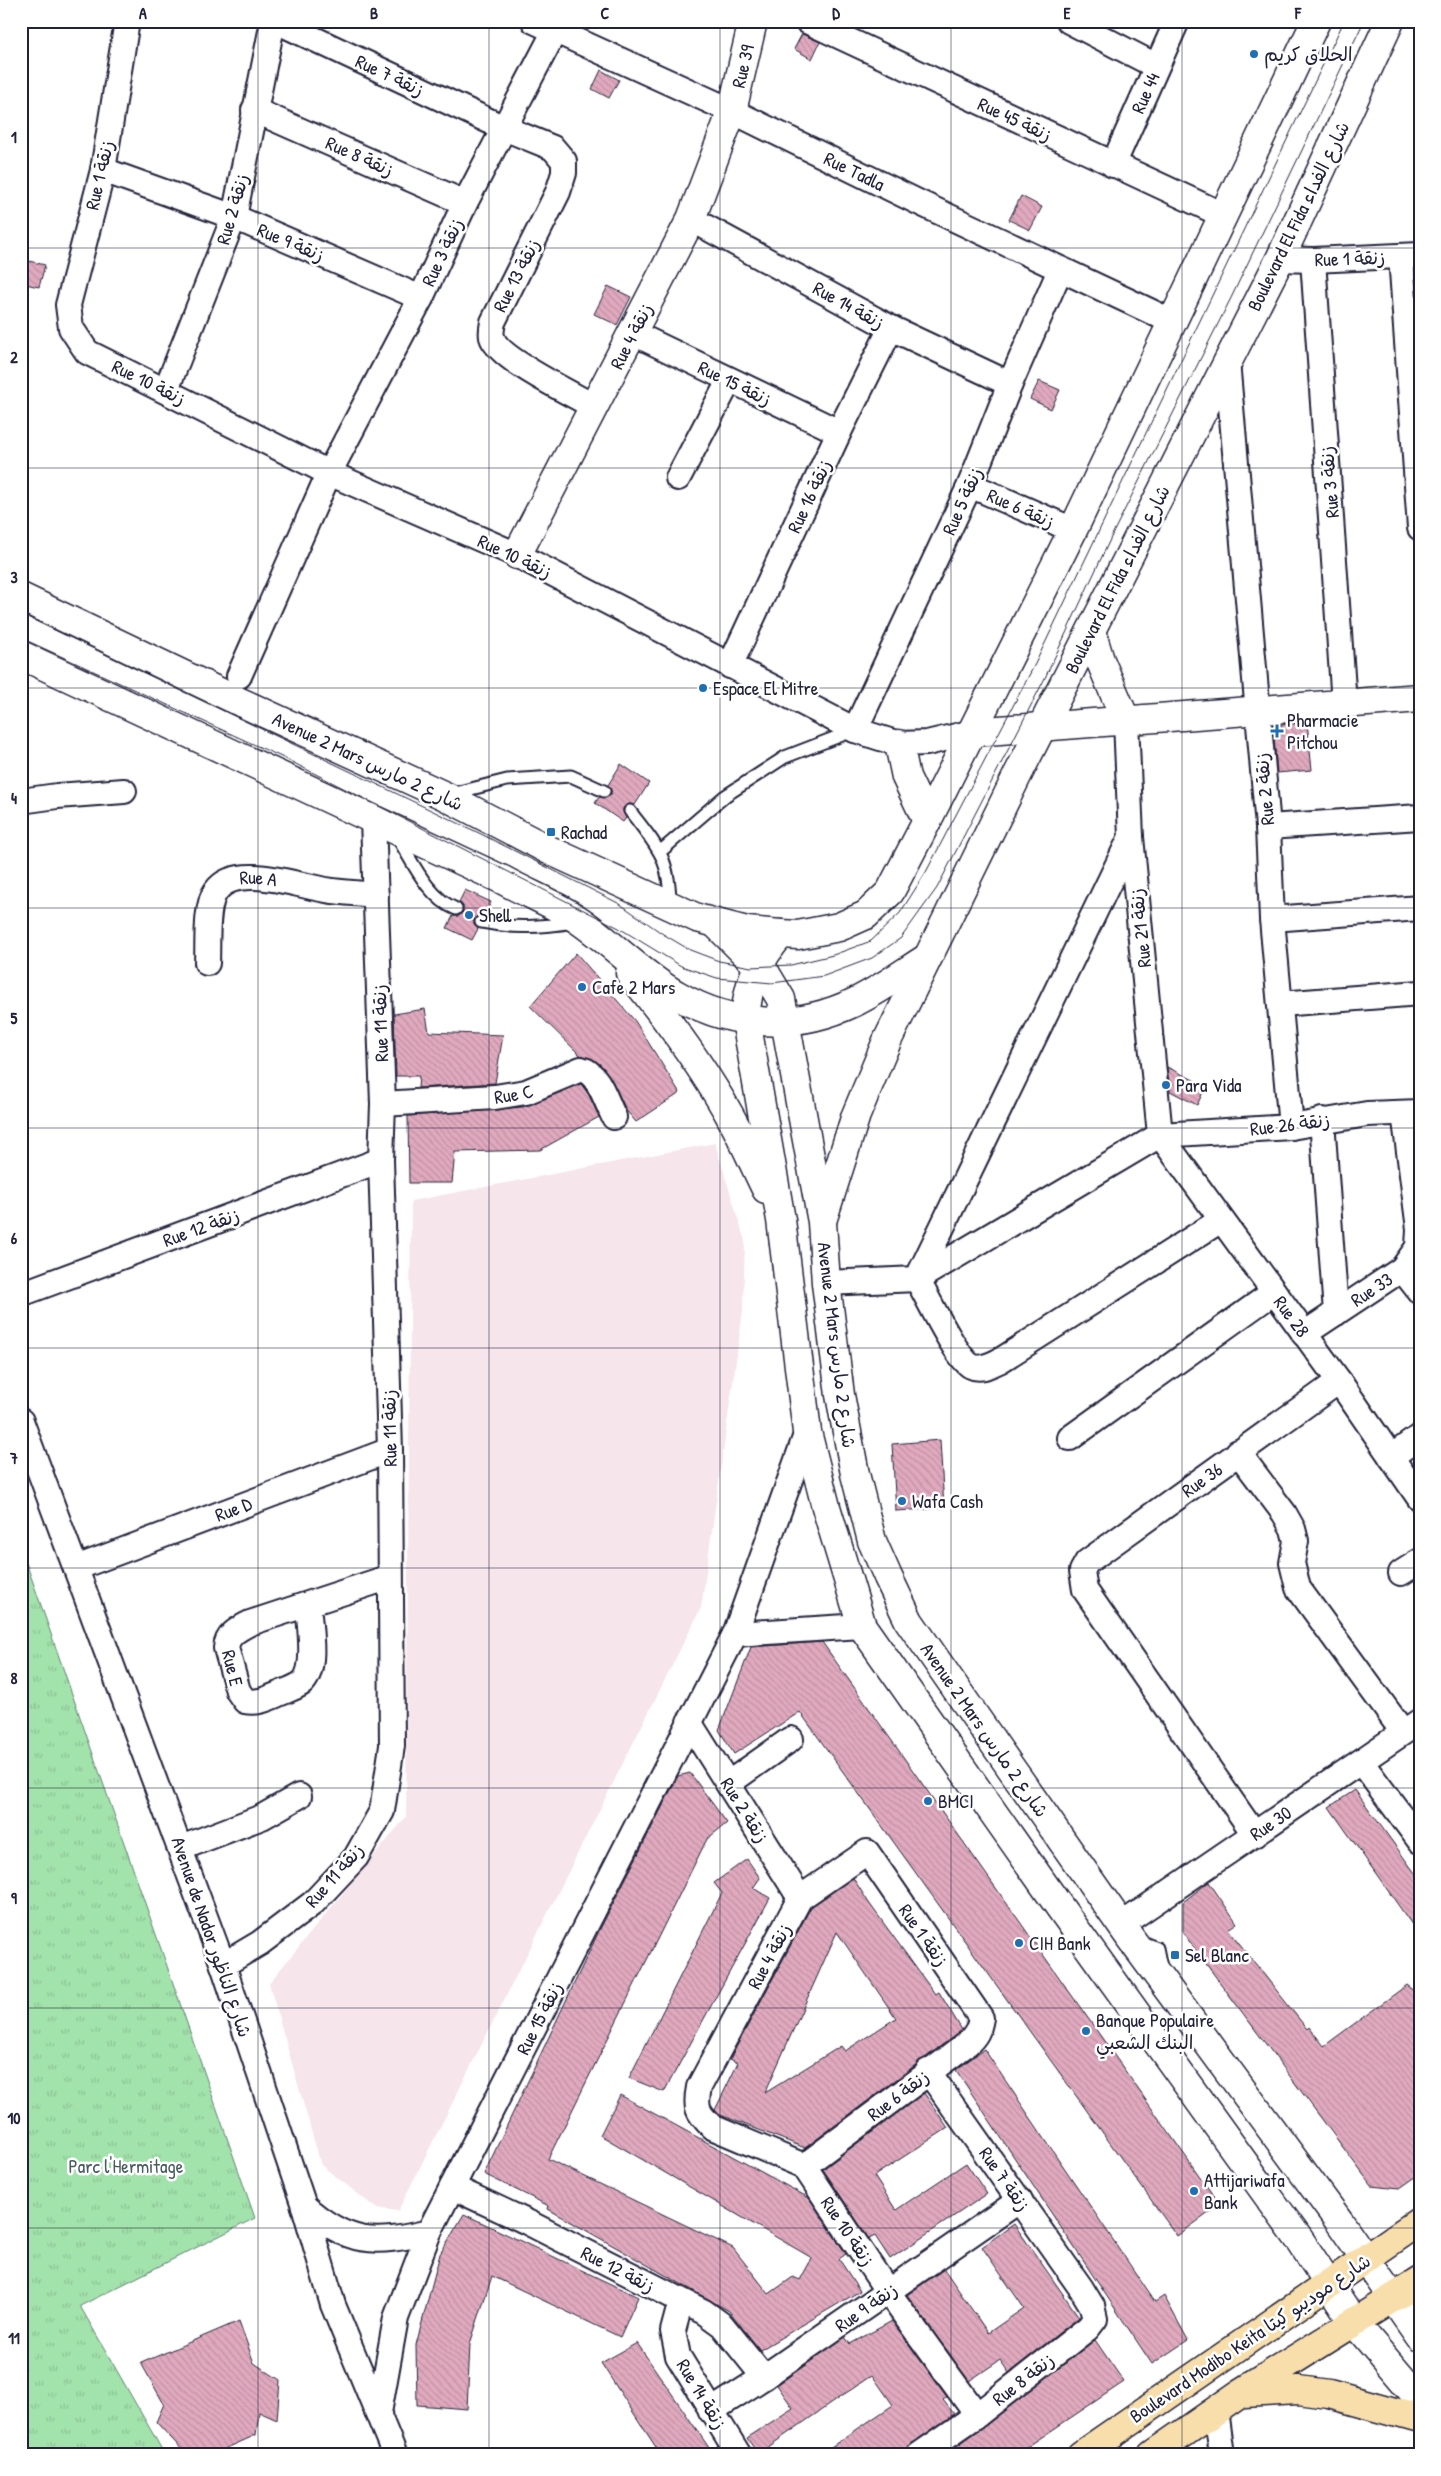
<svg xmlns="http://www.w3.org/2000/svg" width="1441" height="2476" font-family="'Patrick Hand','Playpen Sans Arabic',sans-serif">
	<defs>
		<pattern id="grass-tufts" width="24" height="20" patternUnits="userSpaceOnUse" patternTransform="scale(1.25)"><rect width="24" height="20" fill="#a2e2ab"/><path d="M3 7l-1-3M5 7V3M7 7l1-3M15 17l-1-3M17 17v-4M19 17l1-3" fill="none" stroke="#8bc294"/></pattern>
		<pattern id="building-back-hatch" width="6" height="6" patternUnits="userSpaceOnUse" patternTransform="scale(1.25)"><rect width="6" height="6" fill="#e0a9bd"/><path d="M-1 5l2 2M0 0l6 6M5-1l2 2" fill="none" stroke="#c091a3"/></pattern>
	</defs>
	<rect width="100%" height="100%" fill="#fff"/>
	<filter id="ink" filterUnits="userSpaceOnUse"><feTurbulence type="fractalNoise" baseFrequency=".02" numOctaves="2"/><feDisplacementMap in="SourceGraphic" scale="10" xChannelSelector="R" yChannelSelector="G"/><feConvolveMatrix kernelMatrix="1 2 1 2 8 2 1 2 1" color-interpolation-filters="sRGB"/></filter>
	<g filter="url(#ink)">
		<path fill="#f6e5eb" d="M 715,1143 L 745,1241 L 743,1311 L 701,1608 L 398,2211 L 376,2208 L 321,2165 L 269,1983 L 406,1817 L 411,1201 Z"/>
		<path fill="url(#grass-tufts)" stroke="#628273" d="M 21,1548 L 255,2218 L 80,2306 L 165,2455 L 21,2455 Z"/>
		<path fill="url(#building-back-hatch)" stroke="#22223b" fill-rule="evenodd" d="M 802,34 L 820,42 L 812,59 L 794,49 Z
			M 601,70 L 619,80 L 609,98 L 592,89 Z
			M 1021,196 L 1042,207 L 1030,230 L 1009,220 Z
			M 21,259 L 45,265 L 39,287 L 21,283 Z
			M 608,286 L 631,297 L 617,325 L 594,314 Z
			M 1039,381 L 1060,390 L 1051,409 L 1030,399 Z
			M 1307,722 L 1312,770 L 1277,773 L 1273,726 Z
			M 621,764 L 649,783 L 635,805 L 629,804 L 623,808 L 623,812 L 626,818 L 623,822 L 595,803 L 599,797 L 605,798 L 611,795 L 611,790 L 608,785 Z
			M 465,890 L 491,902 L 485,915 L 478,915 L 474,920 L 474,925 L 478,929 L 472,940 L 447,928 L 453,916 L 459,916 L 463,912 L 463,906 L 459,902 Z
			M 576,953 L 635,1021 L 680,1093 L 636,1122 L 626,1110 L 613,1082 L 603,1067 L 593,1059 L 580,1055 L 530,1006 Z
			M 425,1009 L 429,1032 L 503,1035 L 495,1083 L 418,1088 L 419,1076 L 396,1076 L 394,1014 Z
			M 1167,1067 L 1206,1086 L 1197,1105 L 1170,1091 Z
			M 581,1084 L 589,1095 L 599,1117 L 540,1150 L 455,1152 L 452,1183 L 409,1183 L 408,1116 L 523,1107 Z
			M 940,1440 L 944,1508 L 896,1511 L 892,1444 Z
			M 822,1642 L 1220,2205 L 1177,2236 L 800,1712 L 734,1754 L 719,1730 L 751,1647 Z
			M 690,1773 L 727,1823 L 707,1839 L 548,2159 L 733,2248 L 769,2294 L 793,2277 L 800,2280 L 812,2258 L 600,2135 L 620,2095 L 809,2198 L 846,2254 L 839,2259 L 860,2291 L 760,2350 L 729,2311 L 548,2209 L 549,2206 L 484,2174 L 599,1931 L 678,1776 Z
			M 1355,1790 L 1420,1880 L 1420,1936 L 1329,1807 Z
			M 747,1859 L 760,1878 L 753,1888 L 770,1898 L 664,2092 L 629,2078 L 722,1893 L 714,1883 Z
			M 853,1878 L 869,1903 L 935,1994 L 939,1992 L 962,2030 L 805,2148 L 718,2114 L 715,2110 L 738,2063 L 730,2059 L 811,1907 ZM 837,1932 L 896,2018 L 845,2051 L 841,2046 L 765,2093 Z
			M 1209,1882 L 1237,1923 L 1228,1929 L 1307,2029 L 1309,2027 L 1324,2046 L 1407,1985 L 1420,1995 L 1420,2174 L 1400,2188 L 1371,2185 L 1183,1933 L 1183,1902 Z
			M 984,2049 L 1155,2302 L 1164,2296 L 1188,2340 L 1152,2364 L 956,2070 Z
			M 924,2093 L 948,2128 L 874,2176 L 896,2210 L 966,2163 L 987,2194 L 890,2259 L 875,2236 L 869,2239 L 823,2169 Z
			M 464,2214 L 638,2297 L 620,2337 L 492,2276 L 470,2344 L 467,2409 L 417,2405 L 416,2345 L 440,2254 Z
			M 1014,2224 L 1079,2317 L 1009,2373 L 1000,2360 L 969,2381 L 907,2295 L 944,2269 L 988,2333 L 1024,2308 L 982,2247 Z
			M 239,2321 L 254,2363 L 280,2380 L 277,2420 L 259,2412 L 256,2435 L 211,2455 L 187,2455 L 156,2422 L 164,2404 L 141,2363 Z
			M 892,2321 L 947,2397 L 943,2400 L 954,2414 L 911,2444 L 905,2455 L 819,2455 L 893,2405 L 872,2375 L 758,2454 L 747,2438 L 793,2408 L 777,2385 L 845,2337 L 850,2344 Z
			M 1095,2340 L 1124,2382 L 1015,2455 L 944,2455 L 985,2426 Z
			M 637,2343 L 714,2455 L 661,2455 L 601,2363 Z"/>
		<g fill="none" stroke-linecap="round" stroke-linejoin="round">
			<g stroke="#22223b" stroke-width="15">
				<path id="lane" d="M 451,794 L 507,780 L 571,776 L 604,791
					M 630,811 C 658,848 670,858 670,905
					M 397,837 C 413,862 427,897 456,909
					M 661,851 L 725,796 L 785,757 L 855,730
					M 481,922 C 513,929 542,927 574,922
					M 1141,1942 L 1157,1948 L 1161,1967"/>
			</g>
			<g stroke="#22223b" stroke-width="28">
				<g id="street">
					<path d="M 127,21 L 103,170 L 68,305 L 71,328 L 87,352 L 329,473 L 517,555 L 855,730 L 899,744 L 927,743 L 973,732"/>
					<path d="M 276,21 L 504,128 L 553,148 L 564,161 L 564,173 L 558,192 L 493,322 C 492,327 491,333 492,337 C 498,359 574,395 595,407"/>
					<path id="s1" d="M 534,21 L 732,111 L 918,202 L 1173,322"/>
					<path d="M 807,21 L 1223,215"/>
					<path d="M 1069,21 L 1156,66"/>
					<path d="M 254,110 L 465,203"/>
					<path id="s2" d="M 1113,165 L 1177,21"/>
					<path d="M 103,170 L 234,217 L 421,298"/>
					<path d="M 691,219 L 891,328 L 1010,384"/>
					<path d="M 1401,256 L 1420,528"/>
					<path d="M 1280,259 L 1313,260 L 1420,255"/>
					<path d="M 1313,260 L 1344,704"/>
					<path d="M 633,333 L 839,432"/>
					<path d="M 1227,361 L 1268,827 L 1272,919 L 1291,1127"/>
					<path d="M 166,390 L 234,217 L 273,21"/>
					<path d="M 678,478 L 729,381"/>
					<path d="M 970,485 L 1073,530"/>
					<path d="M 730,666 L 839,432 L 891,328"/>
					<path d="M 239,676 L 329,473 L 421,298 L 465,203 L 560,21"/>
					<path d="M 1126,721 L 1131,837 L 1160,1135"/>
					<path d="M 855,730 L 970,485 L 1010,384 L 1060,270"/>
					<path d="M 21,801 L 57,796 L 124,791"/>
					<path d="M 1268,827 L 1420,817"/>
					<path d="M 1131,837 L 917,1279 C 928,1298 955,1356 971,1366 C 981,1371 992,1364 1001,1360 L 1221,1220"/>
					<path d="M 1272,919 L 1420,908"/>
					<path id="s3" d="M 207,963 C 208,944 205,906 216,891 C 236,862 299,886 326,890 C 342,893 359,893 376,895"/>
					<path d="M 1280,1004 L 1420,993"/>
					<path id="s4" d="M 383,1104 L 495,1097 L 526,1092 L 581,1069 C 599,1073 606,1102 614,1117"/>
					<path d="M 1322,1120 L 1336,1313"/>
					<path id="s5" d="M 1160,1135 L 1339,1381 L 1420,1499"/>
					<path d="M 1402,1269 L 1420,1292"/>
					<path d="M 826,1283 L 917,1279 L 1160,1135 L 1291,1127 L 1367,1114 L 1420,1112"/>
					<path d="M 21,1294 L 381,1160"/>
					<path id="s6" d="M 1304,1334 L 1402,1269 L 1418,1247 L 1419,1229 L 1404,1113"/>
					<path d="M 21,1421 L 223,1965 L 304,2206 L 333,2305 L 395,2455"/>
					<path d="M 1070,1438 L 1274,1292"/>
					<path d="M 1238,1452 L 1284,1513 L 1293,1529 L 1296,1541 L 1292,1563 L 1298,1588 L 1403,1732"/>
					<path d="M 1391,1457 L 1420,1436"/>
					<path id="s7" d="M 76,1568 L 390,1450"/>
					<path d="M 1401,1573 L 1420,1561"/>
					<path d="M 308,1604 C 309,1624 318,1669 302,1683 C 297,1687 288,1690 281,1693 C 269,1698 258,1704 245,1701 L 238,1691 L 226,1648 C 227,1634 239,1629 250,1623 L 390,1577"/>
					<path d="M 735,1634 L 862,1626"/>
					<path d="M 689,1722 L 800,1898"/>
					<path d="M 1361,1762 L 1420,1841"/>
					<path d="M 729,1783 L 791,1739"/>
					<path id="s8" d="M 1255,1835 L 1085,1590 L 1082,1571 L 1087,1562 L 1339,1381"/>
					<path d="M 181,1848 L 262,1817 L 299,1796"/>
					<path id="s9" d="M 1121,1925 L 1420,1721"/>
					<path d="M 223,1965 L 260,1943 L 313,1903 L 356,1857 L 382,1811 L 392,1746 L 390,1450 L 381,1160 L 383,1104 L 373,819"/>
					<path d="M 804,2166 L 967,2044 C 976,2036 979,2030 981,2018 L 867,1852 L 800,1898 L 699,2087 C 695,2108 697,2112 712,2127 L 804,2166 L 888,2292 L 977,2415"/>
					<path d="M 452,2187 L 527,2222 L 704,2312 L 722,2325 L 764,2377"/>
					<path d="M 304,2206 C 348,2245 374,2245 429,2232"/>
					<path d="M 681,2301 L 673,2331 L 678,2356 L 739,2455"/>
					<path d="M 1216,2410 L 1222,2455"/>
					<path d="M 711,2411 L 764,2377 L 1020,2200"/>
					<path d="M 379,2413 L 396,2318 L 429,2232 L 735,1634 L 807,1432"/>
					<path d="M 919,2455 L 977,2415 L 1088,2328 L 1095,2319 L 1092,2306 L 1081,2288 L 928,2071"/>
				</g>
			</g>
			<g stroke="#22223b" stroke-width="31">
				<g id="secondary">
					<path id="s10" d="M 517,555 L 691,219 L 732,111 L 753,21"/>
					<path d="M 21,597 L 238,701 L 445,796 L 549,850 L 697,918 L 747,931 L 781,934 L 798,935 L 839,927 L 866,915 L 890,892 L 927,821 L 1073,530 L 1316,21"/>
					<path d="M 1091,631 L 1100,660 L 1126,721"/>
					<path d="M 21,655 L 503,880 C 528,894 557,905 580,921 C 613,944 642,975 677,995 C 733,1028 797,1030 855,1002 C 880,990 903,973 927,958"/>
					<path d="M 973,732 L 1420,698"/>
					<path d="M 899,744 L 906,777 L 927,821"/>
					<path d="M 716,924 L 766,974 L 781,999 L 822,1222 L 826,1283 L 840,1395 L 855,1474 L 872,1541 L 888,1577 L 909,1621 L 1011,1768 L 1131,1939 L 1339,2221 L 1420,2337"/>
					<path d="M 781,934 C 759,959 745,988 746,1020 L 781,1220 L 807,1432 L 826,1507 L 862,1626 L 1061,1909 L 1301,2242 L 1353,2321 L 1420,2400"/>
					<path d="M 630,973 C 669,1021 707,1072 736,1127 C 747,1148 756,1169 766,1189"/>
					<path d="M 823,1218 L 856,1115 L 887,1041 L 1018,774 L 1280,259 L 1390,21"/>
				</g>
			</g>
			<g stroke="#22223b" stroke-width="31">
				<path id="primary" d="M 1244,2393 L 1298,2390 L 1329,2394 L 1420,2419
					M 1081,2455 L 1420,2221
					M 1152,2455 L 1241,2393 L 1420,2281"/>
			</g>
			<use href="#lane" stroke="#fff" stroke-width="11"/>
			<use href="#street" stroke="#fff" stroke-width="24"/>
			<use href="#secondary" stroke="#fff" stroke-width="28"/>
			<use href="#primary" stroke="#f8deab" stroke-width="28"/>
			<path stroke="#22223b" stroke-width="1" d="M 21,614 L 481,834 L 620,904 L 663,934 L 690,950 L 719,961 L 751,967 L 791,965 L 833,955 L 871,941 L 900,913 L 926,872 L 1035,664 L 1344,21
				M 21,638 L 288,760 L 619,928 L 681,966 L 717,978 L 772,983 L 824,976 L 872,958 L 901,938 L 937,888 L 1044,680 L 1114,531 L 1232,296 L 1364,21"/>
		</g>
	</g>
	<path fill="none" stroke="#22223b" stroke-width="1" stroke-opacity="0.55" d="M 258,21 L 258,2455M 489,21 L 489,2455M 720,21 L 720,2455M 951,21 L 951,2455M 1182,21 L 1182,2455M 21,248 L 1420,248M 21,468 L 1420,468M 21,688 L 1420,688M 21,908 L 1420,908M 21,1128 L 1420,1128M 21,1348 L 1420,1348M 21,1568 L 1420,1568M 21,1788 L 1420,1788M 21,2008 L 1420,2008M 21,2228 L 1420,2228"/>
	<g fill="#1f6fb2" stroke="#fff" stroke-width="2">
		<circle cx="1254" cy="54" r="5"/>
		<circle cx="703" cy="688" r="5"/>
		<path d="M1274.5 723.5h5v5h5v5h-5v5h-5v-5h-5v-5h5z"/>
		<rect x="546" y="827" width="10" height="10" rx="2.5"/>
		<circle cx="469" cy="915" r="5"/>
		<circle cx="582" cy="987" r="5"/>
		<circle cx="1166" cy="1085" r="5"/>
		<circle cx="902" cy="1501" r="5"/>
		<circle cx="928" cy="1801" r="5"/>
		<circle cx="1019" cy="1943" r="5"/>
		<rect x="1170" y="1950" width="10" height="10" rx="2.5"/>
		<circle cx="1086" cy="2031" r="5"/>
		<circle cx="1194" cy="2191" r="5"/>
	</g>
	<g text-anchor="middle" stroke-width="5" stroke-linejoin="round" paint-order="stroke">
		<g font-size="19" fill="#22223b" stroke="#fff" text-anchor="start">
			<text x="1264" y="61">الحلاق كريم</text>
			<text x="713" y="695">Espace El Mitre</text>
			<text x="1287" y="727">Pharmacie<tspan x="1287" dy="22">Pitchou</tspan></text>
			<text x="561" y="839">Rachad</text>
			<text x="479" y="922">Shell</text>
			<text x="592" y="994">Cafe 2 Mars</text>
			<text x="1176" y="1092">Para Vida</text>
			<text x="912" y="1508">Wafa Cash</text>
			<text x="938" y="1808">BMCI</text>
			<text x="1029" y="1950">CIH Bank</text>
			<text x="1185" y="1962">Sel Blanc</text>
			<text x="1096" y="2027">Banque Populaire<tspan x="1096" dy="22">البنك الشعبي</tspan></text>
			<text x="1204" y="2187">Attijariwafa<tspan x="1204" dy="22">Bank</tspan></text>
		</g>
		<g font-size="19" fill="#22223b" stroke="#fff">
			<text dy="7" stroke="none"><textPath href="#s10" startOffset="540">Rue 39</textPath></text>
			<text transform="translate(390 75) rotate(25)" y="7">Rue 7 زنقة</text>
			<text dy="7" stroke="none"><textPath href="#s2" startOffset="79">Rue 44</textPath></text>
			<text transform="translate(1015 119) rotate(25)" y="7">Rue 45 زنقة</text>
			<text transform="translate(360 156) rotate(24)" y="7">Rue 8 زنقة</text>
			<text dy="7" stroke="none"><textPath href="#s1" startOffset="354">Rue Tadla</textPath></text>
			<text transform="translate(99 175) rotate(-77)" y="7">Rue 1 زنقة</text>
			<text transform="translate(232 209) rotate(-74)" y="7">Rue 2 زنقة</text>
			<text transform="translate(1298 216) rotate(-64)" y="7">Boulevard El Fida شارع الفداء</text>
			<text transform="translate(291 242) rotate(23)" y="7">Rue 9 زنقة</text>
			<text transform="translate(442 252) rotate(-65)" y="7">Rue 3 زنقة</text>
			<text transform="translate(1350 258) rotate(-2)" y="7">Rue 1 زنقة</text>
			<text transform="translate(516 275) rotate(-63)" y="7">Rue 13 زنقة</text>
			<text transform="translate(849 305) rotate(29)" y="7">Rue 14 زنقة</text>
			<text transform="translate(631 336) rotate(-63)" y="7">Rue 4 زنقة</text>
			<text transform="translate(149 382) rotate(26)" y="7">Rue 10 زنقة</text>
			<text transform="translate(735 383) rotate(26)" y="7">Rue 15 زنقة</text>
			<text transform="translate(1329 482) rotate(-95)" y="7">Rue 3 زنقة</text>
			<text transform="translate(809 496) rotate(-65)" y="7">Rue 16 زنقة</text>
			<text transform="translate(962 501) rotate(-66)" y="7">Rue 5 زنقة</text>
			<text transform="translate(1021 508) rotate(24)" y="7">Rue 6 زنقة</text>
			<text transform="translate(515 556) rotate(25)" y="7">Rue 10 زنقة</text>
			<text transform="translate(1117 579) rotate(-63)" y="7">Boulevard El Fida شارع الفداء</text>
			<text transform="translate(368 761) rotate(25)" y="7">Avenue 2 Mars شارع 2 مارس</text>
			<text transform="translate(1264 789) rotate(-95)" y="7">Rue 2 زنقة</text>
			<text dy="7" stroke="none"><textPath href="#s3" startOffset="120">Rue A</textPath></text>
			<text transform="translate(1140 928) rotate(-96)" y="7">Rue 21 زنقة</text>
			<text transform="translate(380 1023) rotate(-92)" y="7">Rue 11 زنقة</text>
			<text dy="7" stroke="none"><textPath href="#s4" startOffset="131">Rue C</textPath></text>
			<text transform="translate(1290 1124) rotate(-7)" y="7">Rue 26 زنقة</text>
			<text transform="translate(201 1227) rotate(-20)" y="7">Rue 12 زنقة</text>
			<text dy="7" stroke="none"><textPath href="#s6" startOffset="81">Rue 33</textPath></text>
			<text dy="7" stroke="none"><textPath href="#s5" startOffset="224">Rue 28</textPath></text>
			<text transform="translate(837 1345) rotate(83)" y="7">Avenue 2 Mars شارع 2 مارس</text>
			<text transform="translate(389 1428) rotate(-91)" y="7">Rue 11 زنقة</text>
			<text dy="7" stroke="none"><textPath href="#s8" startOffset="469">Rue 36</textPath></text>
			<text dy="7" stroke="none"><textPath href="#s7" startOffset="168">Rue D</textPath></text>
			<text transform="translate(233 1668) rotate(76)" y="7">Rue E</text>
			<text transform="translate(985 1730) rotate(55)" y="7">Avenue 2 Mars شارع 2 مارس</text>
			<text transform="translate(745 1810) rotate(58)" y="7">Rue 2 زنقة</text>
			<text dy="7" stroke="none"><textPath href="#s9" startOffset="181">Rue 30</textPath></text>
			<text transform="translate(334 1875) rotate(-49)" y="7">Rue 11 زنقة</text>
			<text transform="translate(924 1935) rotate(55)" y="7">Rue 1 زنقة</text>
			<text transform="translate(212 1937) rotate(71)" y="7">Avenue de Nador شارع الناظور</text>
			<text transform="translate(769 1956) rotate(-62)" y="7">Rue 4 زنقة</text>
			<text transform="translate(539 2018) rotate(-63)" y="7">Rue 15 زنقة</text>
			<text transform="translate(898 2095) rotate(-37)" y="7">Rue 6 زنقة</text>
			<text transform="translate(1005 2179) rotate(55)" y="7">Rue 7 زنقة</text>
			<text transform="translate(848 2231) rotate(56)" y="7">Rue 10 زنقة</text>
			<text transform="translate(618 2269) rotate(27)" y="7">Rue 12 زنقة</text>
			<text transform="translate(866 2307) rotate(-35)" y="7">Rue 9 زنقة</text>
			<text transform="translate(1250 2338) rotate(-34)" y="7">Boulevard Modibo Keita شارع موديبو كيتا</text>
			<text transform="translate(1023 2379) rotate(-38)" y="7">Rue 8 زنقة</text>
			<text transform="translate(702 2394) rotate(59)" y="7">Rue 14 زنقة</text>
		</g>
		<g font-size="19" fill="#485c5d" stroke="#fff">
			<text x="126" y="2173">Parc l'Hermitage</text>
		</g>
	</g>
	<rect width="1441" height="2476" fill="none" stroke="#fff" stroke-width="55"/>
	<rect x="28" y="28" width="1386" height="2420" fill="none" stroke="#22223b" stroke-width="2"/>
	<g font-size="16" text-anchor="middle" font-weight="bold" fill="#22223b">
		<text x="143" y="19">A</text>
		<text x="374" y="19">B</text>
		<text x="605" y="19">C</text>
		<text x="836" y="19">D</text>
		<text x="1067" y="19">E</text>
		<text x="1298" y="19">F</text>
		<text x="14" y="143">1</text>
		<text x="14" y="363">2</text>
		<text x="14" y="583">3</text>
		<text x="14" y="804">4</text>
		<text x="14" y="1024">5</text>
		<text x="14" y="1244">6</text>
		<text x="14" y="1464">7</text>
		<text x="14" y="1684">8</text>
		<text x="14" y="1904">9</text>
		<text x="14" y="2124">10</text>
		<text x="14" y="2344">11</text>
	</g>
</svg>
